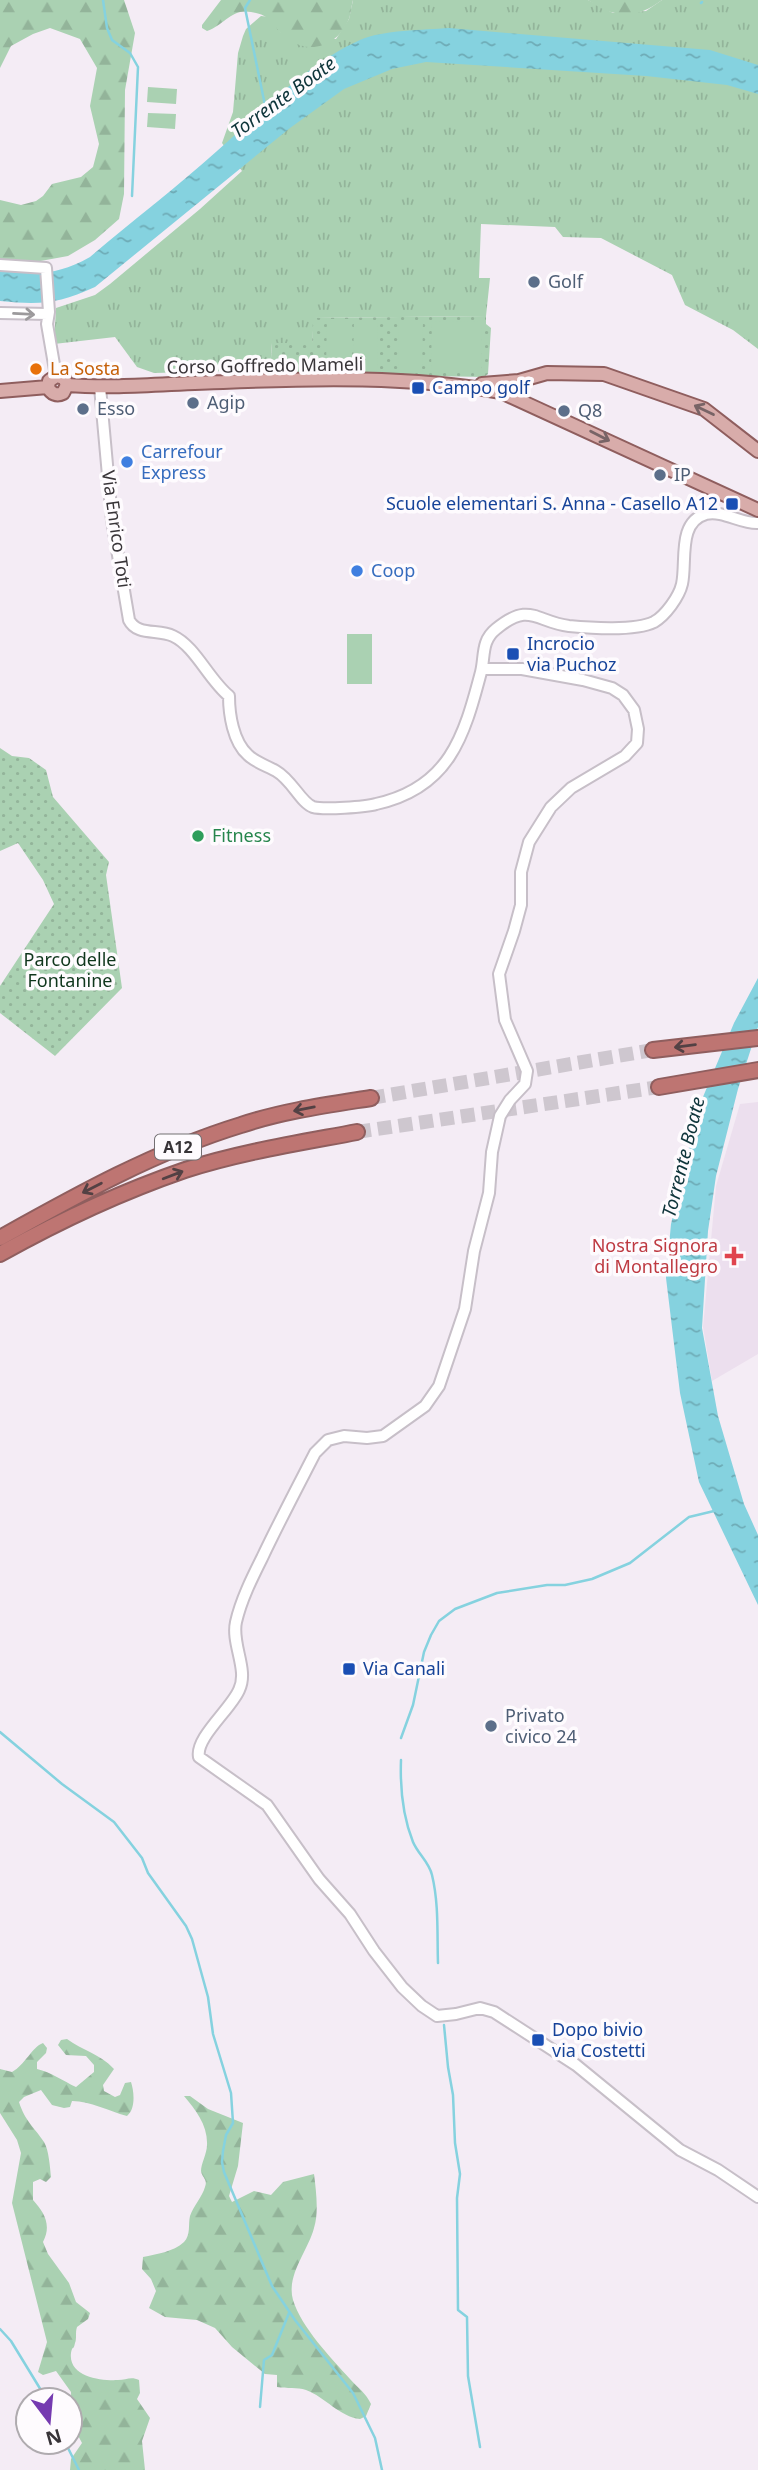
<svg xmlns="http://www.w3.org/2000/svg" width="758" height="2470" font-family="'Noto Sans',sans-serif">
	<defs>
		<pattern id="grass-tufts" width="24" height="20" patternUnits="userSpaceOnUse" patternTransform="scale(1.75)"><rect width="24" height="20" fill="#aad1b2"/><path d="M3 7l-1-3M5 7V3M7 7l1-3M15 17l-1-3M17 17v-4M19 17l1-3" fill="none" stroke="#93b49a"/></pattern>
		<pattern id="forest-firs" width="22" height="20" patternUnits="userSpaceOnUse" patternTransform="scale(1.75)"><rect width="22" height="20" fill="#aad1b2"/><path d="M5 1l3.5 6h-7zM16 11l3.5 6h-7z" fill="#93b49a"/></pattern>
		<pattern id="park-dots" width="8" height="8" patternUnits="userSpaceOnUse" patternTransform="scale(1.75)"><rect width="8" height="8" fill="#aad1b2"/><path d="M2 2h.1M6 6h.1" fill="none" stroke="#93b49a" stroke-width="1.8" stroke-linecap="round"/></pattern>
		<pattern id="water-ripples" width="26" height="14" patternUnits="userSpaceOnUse" patternTransform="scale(1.75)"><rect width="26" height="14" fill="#85d2df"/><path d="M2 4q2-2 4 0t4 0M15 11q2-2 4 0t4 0" fill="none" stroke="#6eabb6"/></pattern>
	</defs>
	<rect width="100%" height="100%" fill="#f4ecf5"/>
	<path fill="#ecdfee" d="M 758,1102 L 758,1354 L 712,1381 L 703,1327 L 716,1186 L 740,1104 Z"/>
	<path fill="url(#grass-tufts)" d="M 353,0 L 588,0 L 613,13 L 646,11 L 662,0 L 758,0 L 758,349 L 733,330 L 685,305 L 672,275 L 601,238 L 563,237 L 555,227 L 481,224 L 479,278 L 490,278 L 486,316 L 314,318 L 312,343 L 272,343 L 270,370 L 154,373 L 137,367 L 115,337 L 54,344 L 56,308 L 95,295 L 110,284 L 200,209 L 242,171 L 222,143 L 233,112 L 238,53 L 243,36 L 246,29 L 261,16 L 270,17 L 281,33 L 336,39 L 349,19 Z"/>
	<path fill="url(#forest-firs)" d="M 0,0 L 124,0 L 135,33 L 125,90 L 124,194 L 119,219 L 95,240 L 68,256 L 35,262 L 0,259 L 0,200 L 21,205 L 36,201 L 43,196 L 52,184 L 81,177 L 93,167 L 99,144 L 90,106 L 97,68 L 80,39 L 50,28 L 33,34 L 11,46 L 0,68 Z
		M 221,0 L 353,0 C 351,7 351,15 348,21 C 337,45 312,55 289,40 C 272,30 277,16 251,12 C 232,8 224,25 207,31 L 202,28 L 202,25 Z
		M 588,0 L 662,0 C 637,19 614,19 588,0 Z
		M 67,2039 C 83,2051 99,2053 114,2069 L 103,2085 L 104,2091 L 115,2097 L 120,2095 L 125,2083 L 131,2082 C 134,2091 136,2109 127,2116 C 108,2111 91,2101 72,2101 L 70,2107 L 64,2108 L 52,2105 L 41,2090 L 24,2097 L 19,2102 C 25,2121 34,2127 44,2142 C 49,2150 50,2168 51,2177 L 46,2182 L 40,2179 L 33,2182 L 33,2200 C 44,2212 52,2225 43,2242 L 48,2254 L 69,2283 L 76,2302 L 90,2313 L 88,2319 L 77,2327 C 75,2333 77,2338 75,2343 C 73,2352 73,2344 71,2353 C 68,2377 102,2381 118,2380 C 126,2380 131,2376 139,2380 L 140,2393 L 137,2399 L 150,2418 L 142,2441 L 145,2470 L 70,2470 L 71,2459 L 82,2443 L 72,2424 L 71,2392 L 56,2371 L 43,2375 L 38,2372 L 47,2342 L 12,2203 L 21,2153 L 17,2140 L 0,2113 L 0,2069 L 12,2072 C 25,2065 32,2047 43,2043 L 47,2048 L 46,2053 L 37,2062 L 37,2069 C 51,2072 63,2081 76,2087 L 94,2072 L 94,2065 L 86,2056 L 66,2055 L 58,2045 L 61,2040 Z
		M 184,2096 L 190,2096 L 208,2109 L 243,2123 L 238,2166 L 229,2196 L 232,2202 L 254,2191 L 271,2195 L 283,2182 L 314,2174 C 316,2190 319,2213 314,2228 C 308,2251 286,2275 293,2300 C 301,2327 332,2359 350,2379 C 358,2388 366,2393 371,2404 L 366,2416 L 360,2419 C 340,2417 325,2397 306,2390 C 297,2387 287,2389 277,2387 L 277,2375 L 265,2374 L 232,2347 L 215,2328 L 197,2320 L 165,2317 L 149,2308 L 156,2291 L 151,2279 L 142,2269 L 143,2257 C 157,2254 173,2252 184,2242 C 191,2235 188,2224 190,2216 C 194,2205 202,2197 205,2187 C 208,2179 202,2178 201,2171 C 201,2164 207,2153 207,2145 C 208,2126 196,2110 184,2096 Z"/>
	<path fill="url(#park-dots)" d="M 486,316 L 486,324 L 491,328 L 488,374 L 484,377 L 270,373 L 272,343 L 312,343 L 313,318 Z
		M 0,748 L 12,756 L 29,758 L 46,770 L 53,797 L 109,862 L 106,875 L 122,988 L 55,1056 L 0,1013 L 0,986 L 54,904 L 43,880 L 18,843 L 0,851 Z"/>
	<path fill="#aad1b2" d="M 148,87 L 177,89 L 176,104 L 147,102 Z
		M 148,113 L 176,114 L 175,129 L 147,127 Z
		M 327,319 L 351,319 L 351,370 L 326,370 Z
		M 354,320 L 378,320 L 377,371 L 353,370 Z
		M 399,320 L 423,320 L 422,371 L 398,371 Z
		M 432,321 L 482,322 L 481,373 L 431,372 Z
		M 347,634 L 372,634 L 372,684 L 347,684 Z"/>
	<path fill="url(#water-ripples)" d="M 449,28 L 710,50 L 758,65 L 758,94 L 727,85 L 646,76 L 426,62 L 392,69 L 344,89 L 290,128 L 95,287 C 58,304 40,305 0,301 L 0,270 C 38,274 56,276 90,257 C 132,221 176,188 217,151 C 260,113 306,64 360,40 C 382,30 424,30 449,28 Z
		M 758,978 L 758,1027 L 738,1089 L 716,1176 L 708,1231 L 702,1328 L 718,1416 L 744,1504 L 758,1535 L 758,1605 L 699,1482 L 680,1393 L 666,1278 L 671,1224 L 700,1104 L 734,1023 Z"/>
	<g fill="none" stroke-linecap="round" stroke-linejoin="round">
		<path stroke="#85d2df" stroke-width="2.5" d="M 103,0 L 107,28 L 112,40 L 130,53 L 138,67 L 132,196
			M 250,0 L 245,8 L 266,110
			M 701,3 L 702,2
			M 0,1732 L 62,1784 L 114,1822 L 142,1858 L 148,1873 L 186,1926 L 192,1939 L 208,1997 L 213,2034 L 231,2093 L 233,2123 L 226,2135 L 223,2151 L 222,2162 L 224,2172 L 272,2286 L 295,2320 L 353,2393 L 375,2438 L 382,2470
			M 401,1738 L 413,1705 L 424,1652 L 431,1635 L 439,1621 L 455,1609 L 497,1593 L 547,1585 L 565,1585 L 592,1579 L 630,1563 L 689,1517 L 714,1511
			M 401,1760 C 400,1787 403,1817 413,1842 C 418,1854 429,1862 432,1875 C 439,1904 437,1934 438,1963
			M 444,2025 L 448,2067 L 453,2095 L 455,2143 L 460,2174 L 457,2198 L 458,2310 L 467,2317 L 468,2376 L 480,2447
			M 0,2329 L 11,2341 L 47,2400
			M 260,2407 L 264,2360 L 272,2355 L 289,2313
			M 65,2442 L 79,2470"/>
		<path stroke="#cec7cf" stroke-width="14" stroke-dasharray="14 7" stroke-linecap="butt" d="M 371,1098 L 653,1050
			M 357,1132 L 659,1087"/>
		<g stroke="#c7bfc8" stroke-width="14">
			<path id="secondary" d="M 0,265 L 46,268 L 49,312 L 47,324 L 56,376
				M 0,313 L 48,314
				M 100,387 L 112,520 L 129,620 C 137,636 158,629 173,636 C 195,646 209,680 229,696 C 229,714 233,742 248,755 C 255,762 267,766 276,771 C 292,780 301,803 313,807 C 323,810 366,807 376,804 C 449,788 464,737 481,672 C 485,656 481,641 496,629 C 530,601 536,622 569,626 C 590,628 636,631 654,622 C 665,616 679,597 682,584 C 687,562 677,522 706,514 C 723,510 741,524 758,523
				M 482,669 L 522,669 L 583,680 L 612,688 L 623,695 L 634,710 L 638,729 L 637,743 L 625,756 L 571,788 L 551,807 L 529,842 L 521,872 L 521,905 L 514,931 L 499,974 L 505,1020 L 527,1071 L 525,1084 L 510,1100 L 500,1116 L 492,1152 L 489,1193 L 474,1251 L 465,1309 L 439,1386 L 425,1406 L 383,1436 L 367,1438 L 344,1436 L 328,1440 L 315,1453 C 297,1488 279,1522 262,1558 C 252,1578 241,1600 236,1622 C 231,1644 249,1670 239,1690 C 231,1709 195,1738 199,1757 L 267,1805 L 319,1879 L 350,1914 L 374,1951 L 402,1987 L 422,2006 L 437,2016 L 456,2014 L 480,2008 L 494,2012 L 576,2065 L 680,2150 L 718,2170 L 758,2197"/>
		</g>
		<g stroke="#8f5e5e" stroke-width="16">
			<path id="primary" d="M 482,384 L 519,381 L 547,373 L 604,374 L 704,409 L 758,451
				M 67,385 C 119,389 171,383 223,382 C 314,378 411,376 501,392 L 758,510
				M 48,387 L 49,381 L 56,376 L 64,378 L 67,385
				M 48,387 C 51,394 57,396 63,393 L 67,385
				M 0,391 L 48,387"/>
		</g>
		<g stroke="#8f5e5e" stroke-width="18">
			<path id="highway" d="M 653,1050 L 758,1038
				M 659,1087 L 758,1070
				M 0,1238 C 77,1195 156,1151 241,1125 C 283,1111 327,1105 371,1098
				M 0,1254 C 59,1221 121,1192 185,1170 C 241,1152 299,1143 357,1132"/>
		</g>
		<use href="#secondary" stroke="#fff" stroke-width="10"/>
		<use href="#primary" stroke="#d8acaa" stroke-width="12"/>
		<use href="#highway" stroke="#be7572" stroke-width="14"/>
	</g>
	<defs><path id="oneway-shaft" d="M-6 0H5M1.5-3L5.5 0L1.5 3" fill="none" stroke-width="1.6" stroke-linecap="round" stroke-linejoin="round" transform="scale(1.75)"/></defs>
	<use stroke="#9c9a9c" href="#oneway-shaft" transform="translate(24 314) rotate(3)"/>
	<g stroke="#786466">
		<use href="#oneway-shaft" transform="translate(704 410) rotate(-154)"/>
		<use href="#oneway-shaft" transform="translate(600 436) rotate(27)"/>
	</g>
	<g stroke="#534144">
		<use href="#oneway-shaft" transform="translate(685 1046) rotate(173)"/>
		<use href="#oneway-shaft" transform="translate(304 1109) rotate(169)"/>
		<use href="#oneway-shaft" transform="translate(173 1175) rotate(-21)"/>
		<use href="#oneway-shaft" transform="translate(92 1188) rotate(153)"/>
	</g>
	<g fill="#5c6f8a" stroke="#fefbfe" stroke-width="2.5">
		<circle cx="534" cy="282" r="7"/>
		<circle cx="193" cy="403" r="7"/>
		<circle cx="83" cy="409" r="7"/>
		<circle cx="564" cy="411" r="7"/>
		<circle cx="660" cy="475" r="7"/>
		<circle cx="491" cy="1726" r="7"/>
	</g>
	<circle fill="#e8710a" stroke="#fefbfe" stroke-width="2.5" cx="36" cy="369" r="7"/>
	<g fill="#1a4fb4" stroke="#fefbfe" stroke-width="2.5">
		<rect x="411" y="381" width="14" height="14" rx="3.5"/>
		<rect x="725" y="497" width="14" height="14" rx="3.5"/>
		<rect x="506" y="647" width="14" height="14" rx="3.5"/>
		<rect x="342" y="1662" width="14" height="14" rx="3.5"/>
		<rect x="531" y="2033" width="14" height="14" rx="3.5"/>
	</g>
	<g fill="#3f7fe0" stroke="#fefbfe" stroke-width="2.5">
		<circle cx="127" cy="462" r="7"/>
		<circle cx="357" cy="571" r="7"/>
	</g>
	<circle fill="#2e9e5b" stroke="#fefbfe" stroke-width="2.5" cx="198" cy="836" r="7"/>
	<path fill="#e0444e" stroke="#fefbfe" stroke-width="2.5" d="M730.5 1245.5h7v7h7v7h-7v7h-7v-7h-7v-7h7z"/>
	<g text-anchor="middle" stroke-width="7" stroke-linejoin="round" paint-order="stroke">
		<rect fill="#fefbfe" stroke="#737073" stroke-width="2" x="155" y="1134.5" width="46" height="25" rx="5"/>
		<g font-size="16" font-weight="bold" fill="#383438">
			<text x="178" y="1153">A12</text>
		</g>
		<g font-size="18" fill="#4e5e75" stroke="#fefbfe" text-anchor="start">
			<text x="548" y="288">Golf</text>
			<text x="207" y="409">Agip</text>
			<text x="97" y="415">Esso</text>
			<text x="578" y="417">Q8</text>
			<text x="674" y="481">IP</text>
			<text x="505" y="1722">Privato<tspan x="505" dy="21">civico 24</tspan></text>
		</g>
		<g font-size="18" fill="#383438" stroke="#fefbfe">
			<text transform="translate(265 366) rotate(-1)" y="6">Corso Goffredo Mameli</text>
			<text transform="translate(116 529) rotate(82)" y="6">Via Enrico Toti</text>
		</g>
		<g font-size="18" fill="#c56008" stroke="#fefbfe" text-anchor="start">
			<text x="50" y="375">La Sosta</text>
		</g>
		<g font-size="18" fill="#164399" stroke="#fefbfe" text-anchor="start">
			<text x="432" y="394">Campo golf</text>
			<text x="718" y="510" text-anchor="end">Scuole elementari S. Anna - Casello A12</text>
			<text x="527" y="650">Incrocio<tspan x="527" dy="21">via Puchoz</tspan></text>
			<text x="363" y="1675">Via Canali</text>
			<text x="552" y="2036">Dopo bivio<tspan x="552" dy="21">via Costetti</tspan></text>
		</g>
		<g font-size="18" fill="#366cbe" stroke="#fefbfe" text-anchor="start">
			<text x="141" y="458">Carrefour<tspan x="141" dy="21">Express</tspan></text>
			<text x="371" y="577">Coop</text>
		</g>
		<g font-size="18" fill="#27864d" stroke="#fefbfe" text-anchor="start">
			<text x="212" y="842">Fitness</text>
		</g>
		<g font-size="18" fill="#0f361c" stroke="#fefbfe">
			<text x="70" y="966">Parco delle<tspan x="70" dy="21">Fontanine</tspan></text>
		</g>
		<g font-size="18" fill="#be3a42" stroke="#fefbfe" text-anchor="end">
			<text x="718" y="1252">Nostra Signora<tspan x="718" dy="21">di Montallegro</tspan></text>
		</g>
		<g font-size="19" font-style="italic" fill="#0e343a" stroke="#fefbfe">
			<text transform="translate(283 97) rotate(-36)" y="7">Torrente Boate</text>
			<text transform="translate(683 1157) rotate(-76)" y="7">Torrente Boate</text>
		</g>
	</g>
	<g transform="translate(49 2421) rotate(164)"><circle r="33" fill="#fefbfe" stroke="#afabaf" stroke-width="2"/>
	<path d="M0-5L12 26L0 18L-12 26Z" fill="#753ab0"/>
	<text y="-10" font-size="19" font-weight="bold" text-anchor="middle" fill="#383438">N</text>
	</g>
</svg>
